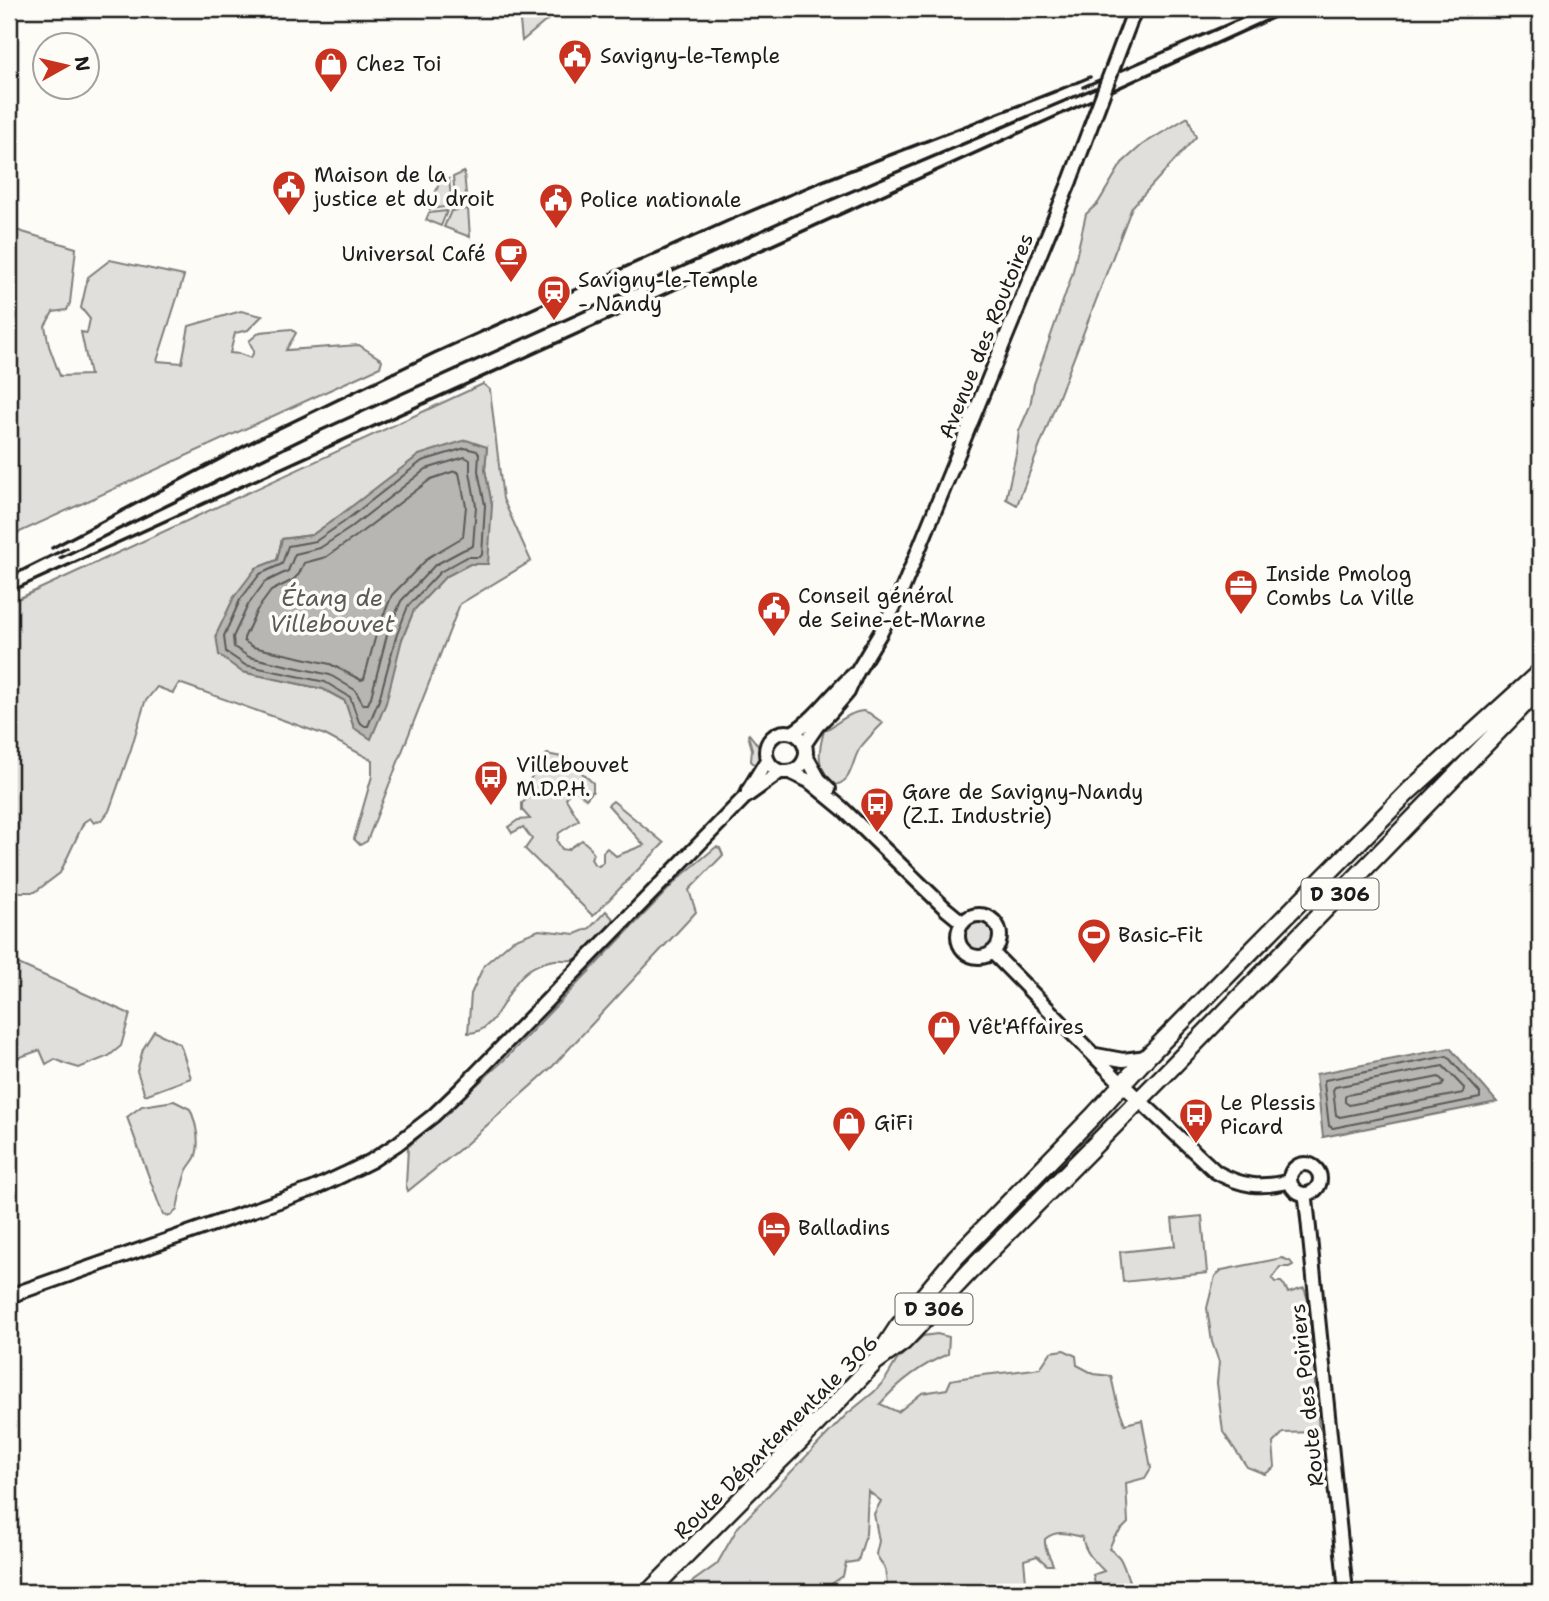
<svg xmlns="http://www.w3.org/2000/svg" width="1549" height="1601" font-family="'Shantell Sans',sans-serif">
	<rect width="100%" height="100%" fill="#fdfcf7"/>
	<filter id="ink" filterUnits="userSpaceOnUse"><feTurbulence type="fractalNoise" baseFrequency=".0143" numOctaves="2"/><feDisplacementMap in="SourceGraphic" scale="14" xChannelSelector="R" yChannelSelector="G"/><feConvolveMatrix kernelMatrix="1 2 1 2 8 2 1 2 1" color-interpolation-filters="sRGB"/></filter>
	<g filter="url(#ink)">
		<path fill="#e0dfdb" stroke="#7e7e7c" stroke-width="2" fill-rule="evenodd" d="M 525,9 L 557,9 L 558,11 L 522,41 L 520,21 Z
			M 1188,117 L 1196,137 L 1132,207 L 1017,505 L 1006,499 L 1016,454 L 1019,431 L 1030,406 L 1034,384 L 1072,275 L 1086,214 L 1098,203 L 1122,163 L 1142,145 Z
			M 464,172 L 467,205 L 456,206 L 453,177 Z
			M 449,179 L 452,206 L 430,209 L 439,183 Z
			M 468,209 L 470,237 L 444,227 L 451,211 Z
			M 447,211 L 441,226 L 426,220 L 429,213 Z
			M 9,228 L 76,248 L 70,303 L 67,310 L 53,312 L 45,326 L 49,346 L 60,376 L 90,375 L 81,332 L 87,333 L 90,319 L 81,308 L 88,277 L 110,260 L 184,276 L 157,361 L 182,363 L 189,326 L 241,311 L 262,316 L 248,330 L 235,333 L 230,353 L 240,354 L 251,358 L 254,351 L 249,341 L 260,332 L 291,329 L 296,333 L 286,350 L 359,345 L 382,360 L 380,367 L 9,537 Z
			M 483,384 L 490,390 L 503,499 L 531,561 L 460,604 L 367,841 L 360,845 L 354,839 L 372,776 L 372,760 L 325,735 L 179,683 L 173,693 L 157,687 L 145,702 L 131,749 L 109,811 L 103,819 L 94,823 L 90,818 L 84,822 L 60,873 L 35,892 L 9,892 L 9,603 ZM 487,447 L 485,470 L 492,505 L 470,564 L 445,577 L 414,610 L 402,639 L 354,728 L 345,701 L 323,689 L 242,672 L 256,568 L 277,560 L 282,539 L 312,535 L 339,516 Z
			M 863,711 L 869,713 L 883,723 C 875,731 867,739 860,748 C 851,761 853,784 833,785 C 816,768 818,752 824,731 C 837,724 849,712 863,711 Z
			M 749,734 C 760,748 765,750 758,768 L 751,761 L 752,749 L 748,735 Z
			M 547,754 L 566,758 L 593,783 L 593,791 L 586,799 L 572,787 L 566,799 L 579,820 L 559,833 L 557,841 L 562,849 L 567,850 L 582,840 L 590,847 L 593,853 L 591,859 L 594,864 L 599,866 L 603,862 L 603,852 L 607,848 L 616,856 L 644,845 L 608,805 L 613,801 L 664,843 L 593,916 L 525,849 L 532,839 L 523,827 L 512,833 L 508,827 L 518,820 L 530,819 L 522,810 L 522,803 L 528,798 L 530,792 C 529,790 527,788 527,786 C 527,783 544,757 547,754 Z
			M 716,847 L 720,848 L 723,855 L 689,890 L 696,912 L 553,1066 L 465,1145 L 408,1191 L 406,1185 L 408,1147 L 504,1060 L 680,877 Z
			M 606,911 L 616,922 C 607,931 586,955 576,959 C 569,962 562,959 555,960 C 541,962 527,969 518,980 C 505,996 493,1034 468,1033 L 471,994 L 484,965 L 513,940 L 539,930 L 575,934 L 590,928 Z
			M964 936a15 15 0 1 1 30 0a15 15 0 1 1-30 0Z
			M 14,962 L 130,1014 L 121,1046 L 109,1056 L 79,1068 L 66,1064 L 55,1059 L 46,1064 L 40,1050 L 9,1061 L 9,964 Z
			M 154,1031 L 180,1044 L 191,1078 L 145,1095 L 137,1071 L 143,1049 Z
			M 174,1101 L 190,1109 C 196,1122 201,1144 195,1158 C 192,1163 188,1167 186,1172 C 182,1184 179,1198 177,1210 L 170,1216 L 163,1215 L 127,1117 L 142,1106 Z
			M 1202,1216 L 1207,1273 L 1123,1282 L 1120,1252 L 1175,1246 L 1172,1219 Z
			M 1282,1258 L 1290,1261 L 1293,1265 L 1289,1267 L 1280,1267 L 1272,1278 L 1275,1282 L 1281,1282 L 1285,1286 L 1288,1293 L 1304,1288 L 1308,1300 L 1319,1430 L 1315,1432 L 1283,1433 L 1273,1443 L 1275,1467 L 1265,1474 L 1247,1467 L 1223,1432 L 1217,1383 L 1219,1362 L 1212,1342 L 1207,1308 L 1215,1276 L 1222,1270 Z
			M 937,1334 L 949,1337 L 948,1354 C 921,1365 899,1382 880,1404 L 898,1412 L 922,1393 L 947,1389 L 951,1380 C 980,1374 1010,1373 1040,1368 L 1051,1352 L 1064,1350 L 1076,1356 L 1077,1365 L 1094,1374 L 1111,1376 L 1117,1403 L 1125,1424 L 1142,1420 L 1151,1468 L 1145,1478 L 1126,1483 L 1128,1523 L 1114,1537 L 1109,1549 C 1112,1551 1116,1553 1119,1557 C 1122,1560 1132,1588 1132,1592 L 1103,1592 L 1099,1583 L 1095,1584 L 1093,1575 L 1104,1571 C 1093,1560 1085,1552 1082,1537 C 1067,1534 1058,1529 1045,1539 C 1044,1551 1050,1555 1053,1565 L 1047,1565 L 1037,1556 L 1024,1560 L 1027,1592 L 888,1592 L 885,1569 L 876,1554 L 879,1541 L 874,1514 L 881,1501 L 868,1491 L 866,1534 L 858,1561 L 846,1563 L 843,1576 L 820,1592 L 781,1592 L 776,1590 L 775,1592 L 678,1592 L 717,1564 L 738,1527 L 847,1414 L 874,1392 L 885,1380 L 897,1360 L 923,1336 Z"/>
		<path fill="#b7b6b2" stroke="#797876" stroke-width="2" d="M 466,440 L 487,447 L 485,470 L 492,505 L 488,564 L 470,564 L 445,577 L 414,610 L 402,639 L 386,703 L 371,739 L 354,728 L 345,701 L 323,689 L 242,672 L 219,655 L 216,635 L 234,597 L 256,568 L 277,560 L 282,539 L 312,535 L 339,516 L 419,455 Z
			M 1450,1048 L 1497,1102 L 1323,1137 L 1316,1074 Z"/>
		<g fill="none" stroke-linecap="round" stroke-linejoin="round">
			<path stroke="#5a5a58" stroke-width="2" d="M 465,448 L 477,451 L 479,454 L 478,471 L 485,505 L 482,555 L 479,557 L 467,557 L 440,572 L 408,606 L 396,637 L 379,700 L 368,726 L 365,726 L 359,722 L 350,697 L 325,682 L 245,665 L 226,652 L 224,636 L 240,600 L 260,574 L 282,564 L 288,546 L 316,541 L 344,522 L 422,461 Z
				M 465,457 L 470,460 L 470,472 L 476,506 L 473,546 L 463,550 L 435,565 L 401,601 L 387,635 L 371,697 L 368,704 L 363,704 L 355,690 L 330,675 L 249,657 L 234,647 L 233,637 L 248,605 L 265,582 L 288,571 L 295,554 L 320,548 L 349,529 L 426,469 Z
				M 455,471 L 459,473 L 466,506 L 463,537 L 429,557 L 392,595 L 377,631 L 364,679 L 361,680 L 330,664 L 253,647 L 244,641 L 244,638 L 257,610 L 271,591 L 293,580 L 299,574 L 304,563 L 326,557 L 355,537 L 431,479 Z
				M 1447,1056 L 1480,1093 L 1480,1098 L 1333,1128 L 1329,1126 L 1324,1083 L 1325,1080 Z
				M 1443,1066 L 1464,1088 L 1463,1093 L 1340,1117 L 1336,1115 L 1333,1090 L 1335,1087 Z
				M 1439,1077 L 1444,1082 L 1442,1086 L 1349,1105 L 1345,1102 L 1345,1097 L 1347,1095 Z"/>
			<g stroke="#1c1c1c" stroke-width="18">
				<path id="minor" d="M766 752a20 20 0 1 1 40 0a20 20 0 1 1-40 0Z
					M 792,733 C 817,718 832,693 854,674
					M 804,745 L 817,726 L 829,714 L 848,692 L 857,672 L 881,632 L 900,595 L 1070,181
					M 806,756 L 819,779 L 829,789
					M 790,772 L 809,781 L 843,809 L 946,909 L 963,923
					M 748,791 L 767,760
					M958 936a21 21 0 1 1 42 0a21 21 0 1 1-42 0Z
					M 992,952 L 1122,1084 L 1216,1172 C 1241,1186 1261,1189 1290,1181
					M 1096,1055 L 1123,1060 L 1147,1057
					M1290 1179a15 15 0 1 1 30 0a15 15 0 1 1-30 0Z
					M 1304,1194 L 1306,1199 L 1346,1592
					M 9,1296 L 313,1189 L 345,1174 L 371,1161 L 397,1144 L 433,1116 L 460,1090 L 744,798 L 780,772"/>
			</g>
			<g stroke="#1c1c1c" stroke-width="21">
				<path id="major" d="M 881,1353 L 898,1327 L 956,1257 L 1095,1114 L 1147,1057 L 1409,791 L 1540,672
					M 649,1592 L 759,1481 L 800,1441 L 875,1362 L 903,1342 L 970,1271 L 1169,1070 L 1540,688"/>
			</g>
			<use href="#minor" stroke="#fdfcf7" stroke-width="12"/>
			<use href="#major" stroke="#fdfcf7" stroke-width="16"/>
			<path stroke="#1c1c1c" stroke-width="3.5" d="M 1083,87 L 1263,9
				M 52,548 L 267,434 L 434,353 L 732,219 L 820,182 L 1056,91 L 1090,77
				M 60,558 L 315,433 L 556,324 L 798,214 L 1095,88
				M 9,577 L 67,548
				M 9,592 L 1292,9"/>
			<g stroke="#1c1c1c" stroke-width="18" stroke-linecap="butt">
				<path id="minor-bridge" d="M 1070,181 L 1135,9"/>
			</g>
			<use href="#minor-bridge" stroke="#fdfcf7" stroke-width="12"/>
		</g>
	</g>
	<defs>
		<g id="civic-pin" transform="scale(1.75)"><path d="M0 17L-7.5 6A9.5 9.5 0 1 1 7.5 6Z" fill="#c8321e" stroke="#fdfcf7"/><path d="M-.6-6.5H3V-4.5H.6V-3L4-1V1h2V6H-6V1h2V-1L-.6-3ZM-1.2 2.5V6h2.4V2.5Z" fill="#fff"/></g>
		<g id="shop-pin" transform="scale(1.75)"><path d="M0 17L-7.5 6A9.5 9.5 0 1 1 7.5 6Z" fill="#c8321e" stroke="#fdfcf7"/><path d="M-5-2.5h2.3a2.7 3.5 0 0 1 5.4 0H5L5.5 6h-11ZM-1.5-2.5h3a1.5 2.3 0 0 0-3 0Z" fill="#fff"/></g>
		<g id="cafe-pin" transform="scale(1.75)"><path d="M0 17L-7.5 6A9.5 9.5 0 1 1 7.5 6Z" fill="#c8321e" stroke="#fdfcf7"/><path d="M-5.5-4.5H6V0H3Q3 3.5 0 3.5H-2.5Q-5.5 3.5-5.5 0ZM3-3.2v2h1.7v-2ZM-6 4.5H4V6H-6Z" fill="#fff"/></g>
		<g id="station-pin" transform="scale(1.75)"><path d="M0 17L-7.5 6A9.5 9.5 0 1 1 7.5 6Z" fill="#c8321e" stroke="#fdfcf7"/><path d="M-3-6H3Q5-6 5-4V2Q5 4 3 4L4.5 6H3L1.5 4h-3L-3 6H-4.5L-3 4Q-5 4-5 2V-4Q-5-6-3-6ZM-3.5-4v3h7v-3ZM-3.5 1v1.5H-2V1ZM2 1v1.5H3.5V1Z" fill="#fff"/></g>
		<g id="office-pin" transform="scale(1.75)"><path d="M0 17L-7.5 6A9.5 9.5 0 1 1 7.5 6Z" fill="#c8321e" stroke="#fdfcf7"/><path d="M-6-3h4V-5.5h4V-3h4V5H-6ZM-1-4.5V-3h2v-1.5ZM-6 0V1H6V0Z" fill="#fff"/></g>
		<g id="bus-pin" transform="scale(1.75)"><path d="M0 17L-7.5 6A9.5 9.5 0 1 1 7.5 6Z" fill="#c8321e" stroke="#fdfcf7"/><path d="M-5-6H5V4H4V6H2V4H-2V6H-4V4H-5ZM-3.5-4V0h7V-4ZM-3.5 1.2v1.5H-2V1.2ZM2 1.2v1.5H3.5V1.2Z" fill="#fff"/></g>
		<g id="stadium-pin" transform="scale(1.75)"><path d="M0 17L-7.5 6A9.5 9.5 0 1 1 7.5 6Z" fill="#c8321e" stroke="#fdfcf7"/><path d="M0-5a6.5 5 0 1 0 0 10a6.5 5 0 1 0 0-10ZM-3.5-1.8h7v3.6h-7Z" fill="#fff"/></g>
		<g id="hotel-pin" transform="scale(1.75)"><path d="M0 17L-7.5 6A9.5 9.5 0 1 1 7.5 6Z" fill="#c8321e" stroke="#fdfcf7"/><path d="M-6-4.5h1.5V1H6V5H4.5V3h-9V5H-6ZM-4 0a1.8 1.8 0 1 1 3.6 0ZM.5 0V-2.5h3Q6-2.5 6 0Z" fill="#fff"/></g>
	</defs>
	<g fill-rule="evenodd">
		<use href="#civic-pin" x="575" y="56"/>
		<use href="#shop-pin" x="331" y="64"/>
		<use href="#civic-pin" x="289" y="187"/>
		<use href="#civic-pin" x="556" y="200"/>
		<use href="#cafe-pin" x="511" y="254"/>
		<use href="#station-pin" x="554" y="292"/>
		<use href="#office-pin" x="1241" y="586"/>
		<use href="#civic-pin" x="774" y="608"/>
		<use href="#bus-pin" x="491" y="777"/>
		<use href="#bus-pin" x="877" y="804"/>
		<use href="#stadium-pin" x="1094" y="935"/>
		<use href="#shop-pin" x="944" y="1027"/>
		<use href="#bus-pin" x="1196" y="1115"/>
		<use href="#shop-pin" x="849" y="1123"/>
		<use href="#hotel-pin" x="774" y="1228"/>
	</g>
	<g text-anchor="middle" stroke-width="7" stroke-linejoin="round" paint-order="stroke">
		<g fill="#fdfcf7" stroke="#605f5e" stroke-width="2">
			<rect x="1301.5" y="878.5" width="77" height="31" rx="5"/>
			<rect x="895.5" y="1293.5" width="77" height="31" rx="5"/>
		</g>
		<g font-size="19" font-weight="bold" fill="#1c1c1c">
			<text x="1340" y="901">D 306</text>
			<text x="934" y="1316">D 306</text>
		</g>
		<g font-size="21" fill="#1c1c1c" stroke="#fdfcf7" text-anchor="start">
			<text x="600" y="63">Savigny-le-Temple</text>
			<text x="356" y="71">Chez Toi</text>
			<text x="314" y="182">Maison de la<tspan x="314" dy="24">justice et du droit</tspan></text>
			<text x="580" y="207">Police nationale</text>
			<text x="486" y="261" text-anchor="end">Universal Café</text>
			<text x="578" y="287">Savigny-le-Temple<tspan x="578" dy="24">- Nandy</tspan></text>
			<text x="1266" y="581">Inside Pmolog<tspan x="1266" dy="24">Combs La Ville</tspan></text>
			<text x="798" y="603">Conseil général<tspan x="798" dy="24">de Seine-et-Marne</tspan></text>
			<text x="516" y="772">Villebouvet<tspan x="516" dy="24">M.D.P.H.</tspan></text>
			<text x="902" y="799">Gare de Savigny-Nandy<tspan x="902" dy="24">(Z.I. Industrie)</tspan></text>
			<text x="1118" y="942">Basic-Fit</text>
			<text x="968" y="1034">Vêt'Affaires</text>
			<text x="1220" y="1110">Le Plessis<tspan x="1220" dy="24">Picard</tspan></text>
			<text x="874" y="1130">GiFi</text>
			<text x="798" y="1235">Balladins</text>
		</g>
		<g font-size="21" fill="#1c1c1c" stroke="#fdfcf7">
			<text transform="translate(986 336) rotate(-68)" y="7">Avenue des Routoires</text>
			<text transform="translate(1307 1395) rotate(-96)" y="7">Route des Poiriers</text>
			<text transform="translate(776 1437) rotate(-45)" y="7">Route Départementale 306</text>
		</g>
		<g font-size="23" font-style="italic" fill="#5a5a58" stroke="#fdfcf7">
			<text x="332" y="606">Étang de<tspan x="332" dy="26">Villebouvet</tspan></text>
		</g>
	</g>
	<rect width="1549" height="1601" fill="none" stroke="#fdfcf7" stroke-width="35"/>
	<rect x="18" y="18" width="1514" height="1566" fill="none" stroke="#1c1c1c" stroke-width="2.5" filter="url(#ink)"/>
	<g transform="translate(66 66) rotate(82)"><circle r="33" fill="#fdfcf7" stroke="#a3a29f" stroke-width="2"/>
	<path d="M0-5L12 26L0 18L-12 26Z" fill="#c8321e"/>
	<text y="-10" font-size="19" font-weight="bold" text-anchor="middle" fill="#1c1c1c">N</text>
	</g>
</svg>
